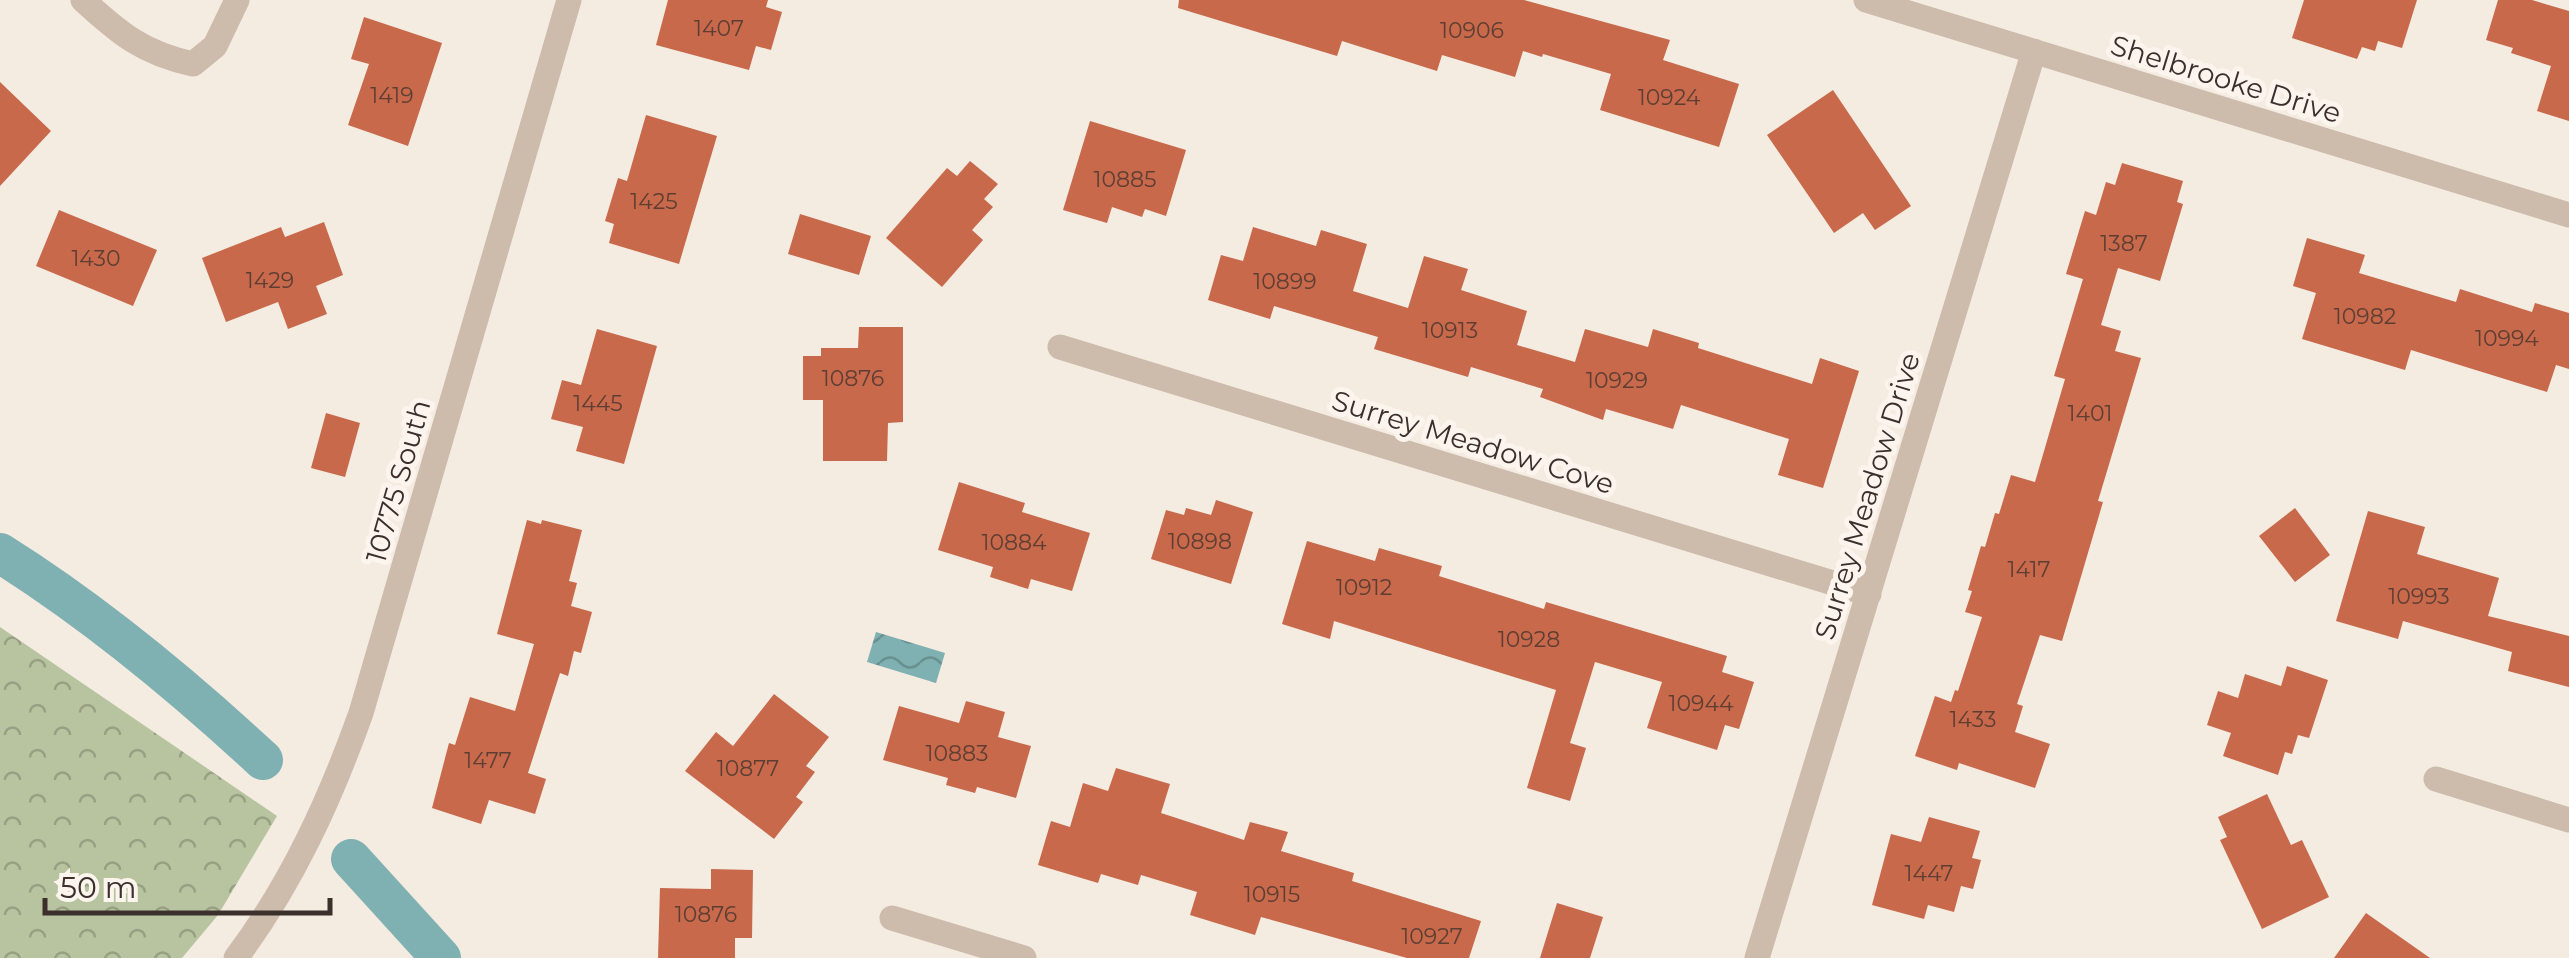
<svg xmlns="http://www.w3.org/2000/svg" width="2569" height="958" font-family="Montserrat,sans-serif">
	<defs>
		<pattern id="forest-crowns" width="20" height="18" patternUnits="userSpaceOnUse" patternTransform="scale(2.5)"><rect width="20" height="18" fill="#b8c4a0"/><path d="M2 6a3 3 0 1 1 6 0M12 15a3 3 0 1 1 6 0" fill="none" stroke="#97a083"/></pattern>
		<pattern id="water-waves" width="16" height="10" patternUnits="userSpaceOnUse" patternTransform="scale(2.5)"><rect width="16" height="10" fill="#7fb0b2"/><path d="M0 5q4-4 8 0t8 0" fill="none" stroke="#699091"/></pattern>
	</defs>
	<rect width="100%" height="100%" fill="#f4ebe1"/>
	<path fill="url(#forest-crowns)" d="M 0,627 L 277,816 L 218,915 L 182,958 L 0,958 Z"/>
	<path fill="url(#water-waves)" d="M 876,632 L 945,653 L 936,683 L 867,662 Z"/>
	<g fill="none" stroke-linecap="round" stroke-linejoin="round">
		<path stroke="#7fb0b2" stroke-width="40" d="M 0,553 C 94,612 181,684 263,760
			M 351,859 L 441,958"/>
	</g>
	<path fill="#c8694b" d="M 668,0 L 768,0 L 766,7 L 782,12 L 771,50 L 756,46 L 749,70 L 656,45 Z
		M 1179,0 L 1524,0 L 1670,40 L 1663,60 L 1739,84 L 1719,147 L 1600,110 L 1611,74 L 1543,54 L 1542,57 L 1523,51 L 1515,77 L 1442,55 L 1437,71 L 1342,41 L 1337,56 L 1178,8 Z
		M 2304,0 L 2417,0 L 2402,48 L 2378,41 L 2375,51 L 2362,47 L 2357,59 L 2292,38 Z
		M 2498,0 L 2532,0 L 2569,11 L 2569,121 L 2537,111 L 2551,66 L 2511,53 L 2513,48 L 2486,40 Z
		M 364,17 L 442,43 L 408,146 L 348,125 L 369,64 L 351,59 Z
		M 0,82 L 51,131 L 0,186 Z
		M 1833,90 L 1911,206 L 1875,230 L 1863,213 L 1834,233 L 1767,135 Z
		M 646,115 L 717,136 L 679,264 L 609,243 L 614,224 L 605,221 L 618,178 L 627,181 Z
		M 1090,121 L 1186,150 L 1166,216 L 1145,209 L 1142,217 L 1112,207 L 1107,223 L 1063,210 Z
		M 970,161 L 998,184 L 984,199 L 993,207 L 972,230 L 983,240 L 942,287 L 886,238 L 947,168 L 957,176 Z
		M 2122,163 L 2183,181 L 2177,202 L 2183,204 L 2160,281 L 2118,268 L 2101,325 L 2121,331 L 2115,351 L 2141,358 L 2098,501 L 2103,502 L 2062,641 L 2040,635 L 2017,704 L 2023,706 L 2015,732 L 2050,744 L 2035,788 L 1959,763 L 1957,770 L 1915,756 L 1935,696 L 1951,702 L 1955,690 L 1958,691 L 1982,617 L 1965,612 L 1972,591 L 1968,590 L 1981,546 L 1985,547 L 1995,513 L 1999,514 L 2011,475 L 2035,482 L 2065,379 L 2054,376 L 2083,279 L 2066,274 L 2085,211 L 2096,215 L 2106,182 L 2115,185 Z
		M 59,210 L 157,250 L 133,306 L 36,266 Z
		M 800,214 L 871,236 L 859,275 L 788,254 Z
		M 324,222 L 343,275 L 316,286 L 327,314 L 288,329 L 278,302 L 226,322 L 202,258 L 281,227 L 285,237 Z
		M 1253,227 L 1316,246 L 1321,230 L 1367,244 L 1353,291 L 1408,308 L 1424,256 L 1468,269 L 1461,290 L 1527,311 L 1517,345 L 1575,362 L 1585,329 L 1648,347 L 1653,329 L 1699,343 L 1698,348 L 1812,384 L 1820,358 L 1859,371 L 1823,488 L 1778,475 L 1789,439 L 1681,405 L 1673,429 L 1606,409 L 1603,420 L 1540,397 L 1543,389 L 1471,367 L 1468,377 L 1374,349 L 1378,337 L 1274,306 L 1270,319 L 1208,300 L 1221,255 L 1243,261 Z
		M 2307,238 L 2365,255 L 2359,273 L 2456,302 L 2460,289 L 2532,312 L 2535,303 L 2569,313 L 2569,369 L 2556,365 L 2547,392 L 2411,350 L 2405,370 L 2302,339 L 2316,293 L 2293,286 Z
		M 859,327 L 903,327 L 903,422 L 888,423 L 887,461 L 823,461 L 823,400 L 803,400 L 803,356 L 821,356 L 821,348 L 858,348 Z
		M 597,329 L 657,346 L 624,464 L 576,451 L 583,427 L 551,419 L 562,380 L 581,385 Z
		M 326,413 L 360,423 L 345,477 L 311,468 Z
		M 959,482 L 1025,503 L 1022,512 L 1090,533 L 1072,591 L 1031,579 L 1028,589 L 990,577 L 993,567 L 938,550 Z
		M 1216,500 L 1253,512 L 1231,584 L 1151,559 L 1166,510 L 1184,515 L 1186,508 L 1211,515 Z
		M 2295,508 L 2330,555 L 2295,582 L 2259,536 Z
		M 2368,511 L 2425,527 L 2417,554 L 2499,578 L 2488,616 L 2569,636 L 2569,687 L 2508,671 L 2512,652 L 2403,621 L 2398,639 L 2336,621 Z
		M 527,520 L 541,524 L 542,520 L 582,530 L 569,581 L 577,583 L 571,606 L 592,612 L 581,653 L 574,651 L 568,676 L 560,673 L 528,773 L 546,779 L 535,814 L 489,800 L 481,824 L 432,808 L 449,743 L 455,745 L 470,697 L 515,711 L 534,644 L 497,634 Z
		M 1307,541 L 1375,561 L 1379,548 L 1442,566 L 1439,576 L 1544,609 L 1546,602 L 1727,656 L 1722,672 L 1754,682 L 1739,729 L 1725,725 L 1717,750 L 1647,728 L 1662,682 L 1595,662 L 1570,743 L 1586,748 L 1570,801 L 1527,788 L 1556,690 L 1334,621 L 1330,639 L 1282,624 Z
		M 2287,666 L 2328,680 L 2309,738 L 2298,735 L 2292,754 L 2285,752 L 2278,775 L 2223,756 L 2231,733 L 2207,725 L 2218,691 L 2238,698 L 2245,674 L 2281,686 Z
		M 774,694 L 829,737 L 806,766 L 815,772 L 796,797 L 803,802 L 774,839 L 685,771 L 716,732 L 733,746 Z
		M 966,701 L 1005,712 L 998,737 L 1031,746 L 1016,798 L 977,787 L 975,793 L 946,785 L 948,778 L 883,760 L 899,706 L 959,723 Z
		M 1116,768 L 1170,784 L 1161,813 L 1244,840 L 1250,822 L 1288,832 L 1281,851 L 1354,873 L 1352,881 L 1481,921 L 1469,958 L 1407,958 L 1261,917 L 1255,935 L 1190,915 L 1197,892 L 1141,875 L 1138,885 L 1101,874 L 1098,883 L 1038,865 L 1051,821 L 1070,827 L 1083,783 L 1108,791 Z
		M 2267,794 L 2291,845 L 2302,840 L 2329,897 L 2262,929 L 2220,840 L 2227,837 L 2218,817 Z
		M 1929,817 L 1980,831 L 1972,858 L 1981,860 L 1973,889 L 1961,886 L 1954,912 L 1928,905 L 1924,919 L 1872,905 L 1891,834 L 1921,842 Z
		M 711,869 L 753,870 L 752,938 L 735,938 L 735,958 L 658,958 L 660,888 L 711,889 Z
		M 1557,903 L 1603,917 L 1590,958 L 1540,958 Z
		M 2366,913 L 2430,958 L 2334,958 Z"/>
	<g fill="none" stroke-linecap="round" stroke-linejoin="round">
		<path stroke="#cdbbac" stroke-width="25" d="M 83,0 C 120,34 143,53 193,64 L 215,46 L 237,0
			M 1866,0 L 2569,215
			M 1060,347 L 1869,594
			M 2436,779 L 2569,820
			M 892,918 L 1024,958
			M 236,958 C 292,883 330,800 361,713 L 569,0
			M 1757,958 L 2034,51"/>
	</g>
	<g text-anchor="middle" stroke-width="10" stroke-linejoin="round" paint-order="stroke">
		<g font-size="22" fill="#5e3e33">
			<text x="719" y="36">1407</text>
			<text x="1472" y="38">10906</text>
			<text x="392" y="103">1419</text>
			<text x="1669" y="105">10924</text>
			<text x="1125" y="187">10885</text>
			<text x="654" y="209">1425</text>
			<text x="2124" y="251">1387</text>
			<text x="96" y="266">1430</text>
			<text x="270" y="288">1429</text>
			<text x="1285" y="289">10899</text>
			<text x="2365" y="324">10982</text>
			<text x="1450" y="338">10913</text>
			<text x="2507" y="346">10994</text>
			<text x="853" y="386">10876</text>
			<text x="1617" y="388">10929</text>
			<text x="598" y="411">1445</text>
			<text x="2090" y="421">1401</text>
			<text x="1200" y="549">10898</text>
			<text x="1014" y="550">10884</text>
			<text x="2029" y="577">1417</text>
			<text x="1364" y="595">10912</text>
			<text x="2419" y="604">10993</text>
			<text x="1529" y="647">10928</text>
			<text x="1701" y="711">10944</text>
			<text x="1973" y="727">1433</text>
			<text x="957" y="761">10883</text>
			<text x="488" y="768">1477</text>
			<text x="748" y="776">10877</text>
			<text x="1929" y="881">1447</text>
			<text x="1272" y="902">10915</text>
			<text x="706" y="922">10876</text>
			<text x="1432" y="944">10927</text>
		</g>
		<g font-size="28" fill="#3b302b" stroke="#fbf5ee">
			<text transform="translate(2226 79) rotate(17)" y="10">Shelbrooke Drive</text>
			<text transform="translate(1473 442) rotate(17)" y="10">Surrey Meadow Cove</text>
			<text transform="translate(398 481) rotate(-74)" y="10">10775 South</text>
			<text transform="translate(1867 496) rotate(-73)" y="10">Surrey Meadow Drive</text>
		</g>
	</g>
	<path d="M45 898v15h285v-15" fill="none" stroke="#3b302b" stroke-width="5"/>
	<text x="60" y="898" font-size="30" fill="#3b302b" stroke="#fbf5ee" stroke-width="8" paint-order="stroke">50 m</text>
</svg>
